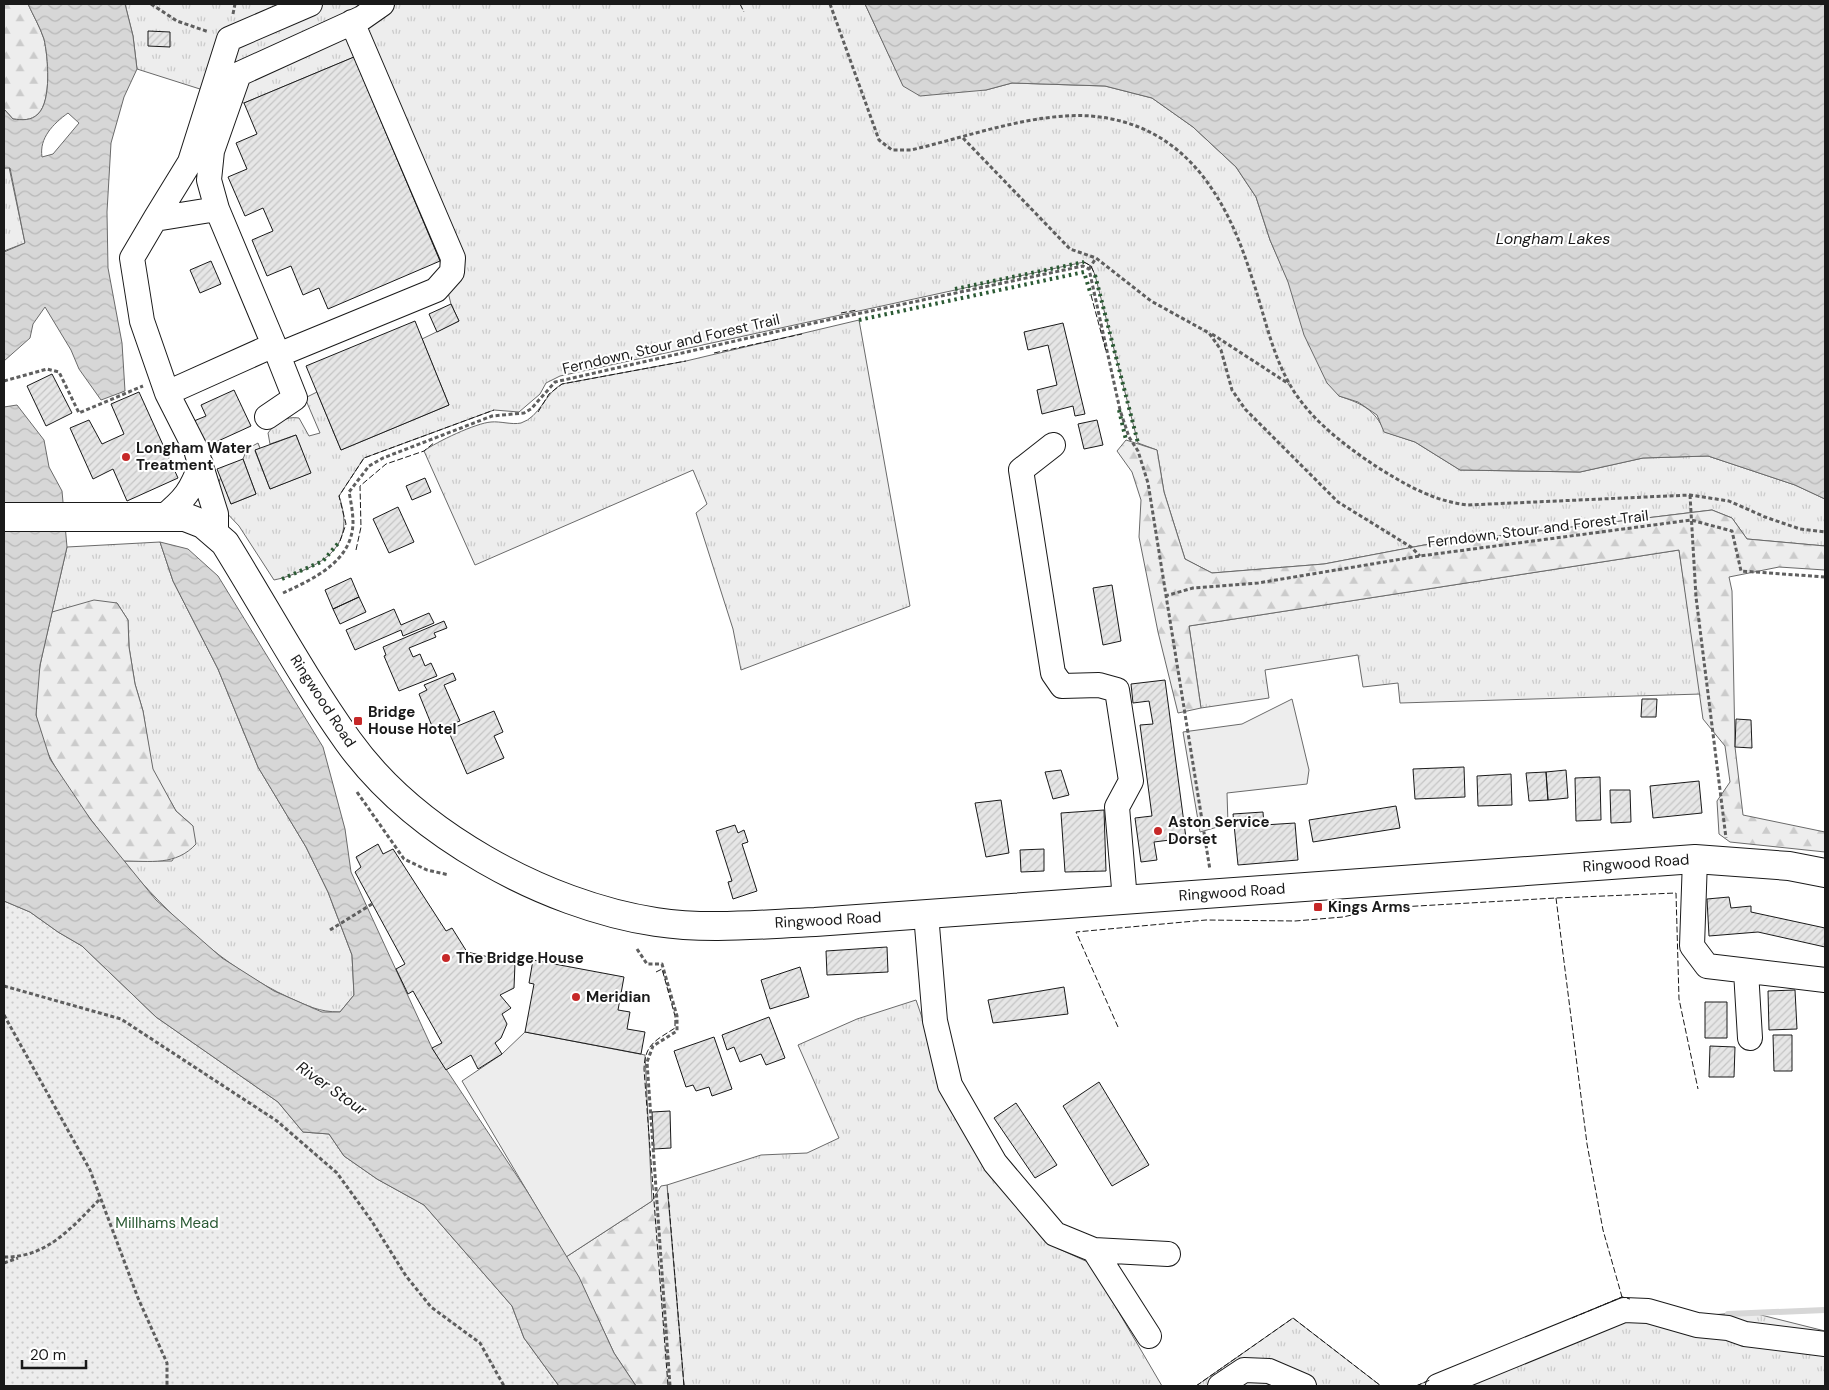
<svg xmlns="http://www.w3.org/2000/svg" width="1829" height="1390" font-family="'DM Sans',sans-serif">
	<defs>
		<pattern id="grass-tufts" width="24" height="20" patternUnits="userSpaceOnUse" patternTransform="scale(1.25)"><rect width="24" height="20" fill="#ededed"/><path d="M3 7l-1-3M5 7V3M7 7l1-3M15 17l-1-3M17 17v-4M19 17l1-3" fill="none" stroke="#cbcbcb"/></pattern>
		<pattern id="forest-firs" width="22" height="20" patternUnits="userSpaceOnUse" patternTransform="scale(1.25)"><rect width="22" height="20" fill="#ededed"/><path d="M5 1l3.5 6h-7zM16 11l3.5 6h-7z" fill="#cbcbcb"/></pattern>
		<pattern id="park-dots" width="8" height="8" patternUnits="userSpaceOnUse" patternTransform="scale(1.25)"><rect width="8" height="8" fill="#ededed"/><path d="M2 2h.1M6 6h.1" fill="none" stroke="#cbcbcb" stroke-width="1.8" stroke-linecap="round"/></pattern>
		<pattern id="water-waves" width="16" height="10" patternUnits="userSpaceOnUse" patternTransform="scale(1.25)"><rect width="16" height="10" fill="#d7d7d7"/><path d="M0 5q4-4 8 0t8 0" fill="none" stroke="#b8b8b8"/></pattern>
		<pattern id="building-hatch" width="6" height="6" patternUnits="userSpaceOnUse" patternTransform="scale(1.25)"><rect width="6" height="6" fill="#e6e6e6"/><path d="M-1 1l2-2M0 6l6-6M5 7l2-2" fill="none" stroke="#c5c5c5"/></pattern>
	</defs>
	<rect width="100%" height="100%" fill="#fff"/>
	<path fill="url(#grass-tufts)" stroke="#6a6a6a" d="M 125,4 L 865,4 L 903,85 L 986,90 L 1012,83 L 1105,86 L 1152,98 L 1193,127 L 1236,167 L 1256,197 L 1270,240 L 1339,396 C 1363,404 1374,409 1385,432 L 1415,442 L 1460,470 L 1580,472 L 1643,458 L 1708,456 L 1795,485 L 1825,499 L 1825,546 L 1747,539 L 1732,518 L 1712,510 L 1424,545 L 1324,564 L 1212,573 L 1185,559 L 1164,492 L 1157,450 L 1138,443 L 1095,275 L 1091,266 L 1084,262 L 560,376 L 546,383 L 540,394 L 519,412 L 494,410 L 364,458 L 339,496 C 352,534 339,555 304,570 C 294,574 285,578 274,580 L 239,526 L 222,508 L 217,486 L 221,477 L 231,504 L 256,494 L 243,459 L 247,449 L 258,443 L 260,448 L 255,451 L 270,489 L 310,473 L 296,435 L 270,444 L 268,433 C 276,422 286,416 299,418 L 309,436 L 320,433 L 305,398 L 317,392 L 341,450 L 449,405 L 422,339 L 459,321 L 451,304 L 440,261 L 354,57 L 244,103 L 137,69 L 133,36 Z
		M 9,167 L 25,243 L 4,251 L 4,168 Z
		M 859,320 L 910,606 L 741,670 L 733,629 L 696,513 L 707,504 L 693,470 L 475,565 L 424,451 C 436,442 476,423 491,422 C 500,421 512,425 521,423 C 540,417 545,393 562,384 L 686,361 Z
		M 160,542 L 173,581 L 218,669 L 258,767 L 306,847 L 328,892 L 352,955 L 354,995 L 340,1012 C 319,1012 308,1006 290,998 C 223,967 169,916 123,861 L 172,861 L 193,826 L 176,811 L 152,769 L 143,711 L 135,684 L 129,647 L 128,620 L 117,603 L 52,612 L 67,547 Z
		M 1679,550 L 1701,694 L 1400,703 L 1398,683 L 1363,687 L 1358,655 L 1265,670 L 1269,698 L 1201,708 L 1189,626 Z
		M 916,1000 L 934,1052 L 977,1150 L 1057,1248 L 1090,1263 L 1162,1386 L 684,1386 L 667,1185 L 761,1155 L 807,1153 L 839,1138 L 798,1045 L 857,1019 Z
		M 1622,1297 L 1698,1316 L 1749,1312 L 1825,1331 L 1825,1386 L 1416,1386 Z
		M 1293,1318 L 1381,1386 L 1196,1386 Z"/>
	<path fill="url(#forest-firs)" stroke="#6a6a6a" d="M 4,4 L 28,4 C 33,15 40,27 44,39 C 48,56 52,101 38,114 C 31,121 22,120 13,119 L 4,109 Z
		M 1126,440 L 1157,450 L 1164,492 L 1185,559 L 1212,573 L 1324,564 L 1424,545 L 1712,510 L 1732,518 L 1747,539 L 1825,546 L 1825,570 L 1779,567 L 1729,577 L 1732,591 L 1735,747 L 1743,815 L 1825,832 L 1825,852 L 1730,842 L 1719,834 L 1717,801 L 1730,782 L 1725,746 L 1703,719 L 1679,550 L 1189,626 L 1201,708 L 1178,713 L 1158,632 L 1139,537 L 1141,500 L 1132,472 L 1117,451 Z
		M 94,600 L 117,603 L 128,620 L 129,647 L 135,684 L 143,711 L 153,769 L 176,811 L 193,826 L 196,844 C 176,866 150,861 123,861 C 95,824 39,760 36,714 C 34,680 45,645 52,612 Z
		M 667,1185 L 684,1386 L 636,1386 L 614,1353 L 579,1278 L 566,1257 L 652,1201 L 661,1186 Z"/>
	<path fill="url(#park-dots)" stroke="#6a6a6a" d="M 4,901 L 30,912 L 58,932 L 82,946 L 156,1017 L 278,1102 L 303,1132 L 329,1134 L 344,1156 L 377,1179 L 424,1205 L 512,1306 L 524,1338 L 559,1386 L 4,1386 Z"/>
	<path fill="#ededed" stroke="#6a6a6a" d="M 1292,699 L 1309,770 L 1307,784 L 1227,793 L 1228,824 L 1200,832 L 1183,732 L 1242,724 Z
		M 525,1032 L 645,1055 L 652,1201 L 566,1257 L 462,1081 L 502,1054 Z"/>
	<path fill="url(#water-waves)" stroke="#6a6a6a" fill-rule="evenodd" d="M 28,4 L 125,4 L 133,36 L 137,69 L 124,97 L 111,143 L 107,212 L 108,268 L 122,343 L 125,391 L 101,400 L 79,369 L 71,350 L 45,307 L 33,324 L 30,338 L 4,361 L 4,252 L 25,243 L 10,168 L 4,168 L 4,109 L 13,119 C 22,120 31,121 38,114 C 52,101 48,56 44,39 C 40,27 33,15 28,4 ZM 68,113 L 79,123 L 53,154 L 42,157 C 39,138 53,124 68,113 Z
		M 865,4 L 1825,4 L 1825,499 L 1795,485 L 1708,456 L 1643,458 L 1580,472 L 1460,470 L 1415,442 L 1384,432 L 1377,415 L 1358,402 L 1339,396 L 1327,383 L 1304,335 L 1288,282 L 1270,240 L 1256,197 L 1236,167 L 1193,127 L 1152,98 L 1105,86 L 1012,83 L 986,90 L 920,96 L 903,86 Z
		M 17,405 L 44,440 L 49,467 L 62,491 L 67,547 L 40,665 L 36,715 L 50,759 L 91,820 L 156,900 L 222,958 L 274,991 L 322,1012 L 340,1012 L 354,995 L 352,955 L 328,892 L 306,847 L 258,767 L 218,669 L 173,581 L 160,542 L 188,549 L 218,576 L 323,747 L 345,829 L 351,872 L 432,1048 L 527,1191 L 579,1277 L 614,1353 L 636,1386 L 559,1386 L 524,1338 L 512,1306 L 424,1205 L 377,1179 L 344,1156 L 329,1134 L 303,1132 L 278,1102 L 156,1017 L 82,946 L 58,932 L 30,912 L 4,901 L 4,407 Z"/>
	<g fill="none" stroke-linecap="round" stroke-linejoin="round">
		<path stroke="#d7d7d7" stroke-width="6" d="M 1728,1314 L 1825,1310"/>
	</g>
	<path fill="url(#building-hatch)" stroke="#1a1a1a" d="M 148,31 L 170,32 L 170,47 L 148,46 Z
		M 354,57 L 440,261 L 328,309 L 319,288 L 303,295 L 291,266 L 267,276 L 252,240 L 273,231 L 263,208 L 245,216 L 228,177 L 247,169 L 236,143 L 257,134 L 244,103 Z
		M 211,261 L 221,284 L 200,293 L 190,270 Z
		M 451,304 L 459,321 L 437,332 L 429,314 Z
		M 415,321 L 449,405 L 341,450 L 306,366 Z
		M 1063,323 L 1085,414 L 1075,416 L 1073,406 L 1042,414 L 1037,390 L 1057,385 L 1048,345 L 1028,350 L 1024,332 Z
		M 52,374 L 72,413 L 46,426 L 27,386 Z
		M 234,390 L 251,426 L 205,447 L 194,421 L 206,416 L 201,405 Z
		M 139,392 L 178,478 L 127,501 L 113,469 L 93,479 L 70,428 L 89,420 L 102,444 L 124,434 L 111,404 Z
		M 1097,420 L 1103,445 L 1084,449 L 1078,424 Z
		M 296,435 L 311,473 L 270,489 L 255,450 Z
		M 243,459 L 256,494 L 231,504 L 217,469 Z
		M 425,478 L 431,492 L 412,500 L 406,486 Z
		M 398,507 L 414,542 L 389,553 L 373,519 Z
		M 351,578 L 359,597 L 333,609 L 325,590 Z
		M 1112,585 L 1121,641 L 1103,645 L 1093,588 Z
		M 359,597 L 366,612 L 340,624 L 333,609 Z
		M 394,609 L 401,625 L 429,613 L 434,623 L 403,636 L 401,630 L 355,650 L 346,630 Z
		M 444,621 L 447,628 L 434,633 L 436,637 L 409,648 L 413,657 L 420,654 L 425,666 L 431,663 L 437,676 L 399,691 L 384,656 L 386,655 L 383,647 Z
		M 453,673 L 456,680 L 444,685 L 460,721 L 434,731 L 419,694 L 427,690 L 424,685 Z
		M 1165,680 L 1186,838 L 1154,842 L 1157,860 L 1141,862 L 1135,818 L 1152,816 L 1140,725 L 1153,724 L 1149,701 L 1133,703 L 1131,684 Z
		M 1642,699 L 1657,699 L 1656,717 L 1641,717 Z
		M 494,711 L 503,732 L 494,736 L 504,758 L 467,774 L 448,730 Z
		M 1736,719 L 1751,720 L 1752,748 L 1735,747 Z
		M 1464,767 L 1465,797 L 1415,799 L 1413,769 Z
		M 1061,770 L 1069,795 L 1053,799 L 1045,772 Z
		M 1566,770 L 1568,798 L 1548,800 L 1546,772 Z
		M 1546,772 L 1548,800 L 1529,801 L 1526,773 Z
		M 1511,774 L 1512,805 L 1478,806 L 1477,776 Z
		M 1600,777 L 1601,820 L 1576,821 L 1575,778 Z
		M 1699,781 L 1702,813 L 1653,818 L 1650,786 Z
		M 1610,790 L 1630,790 L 1631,822 L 1611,823 Z
		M 1001,800 L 1009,853 L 986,857 L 975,803 Z
		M 1396,806 L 1400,828 L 1313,842 L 1309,820 Z
		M 1104,810 L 1106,871 L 1065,872 L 1061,813 Z
		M 1263,812 L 1264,825 L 1295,823 L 1298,860 L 1238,865 L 1233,814 Z
		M 735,825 L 738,833 L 744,830 L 748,842 L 742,844 L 757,891 L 733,899 L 728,882 L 732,881 L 716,831 Z
		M 378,844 L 383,854 L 393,849 L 446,931 L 452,928 L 467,952 L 515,963 L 514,988 L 500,995 L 511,1008 L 502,1014 L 507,1024 L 501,1038 L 495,1043 L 502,1054 L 478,1069 L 471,1055 L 446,1070 L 432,1048 L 442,1043 L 413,991 L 408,994 L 396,969 L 405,964 L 355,872 L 361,867 L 356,857 Z
		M 1044,849 L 1044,871 L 1021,872 L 1020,850 Z
		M 1729,897 L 1731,908 L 1751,906 L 1751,912 L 1825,928 L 1825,947 L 1758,932 L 1709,936 L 1707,899 Z
		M 887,947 L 888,972 L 827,975 L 826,951 Z
		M 533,960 L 624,977 L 618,1010 L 630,1012 L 627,1029 L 645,1032 L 641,1054 L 525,1032 L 534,984 L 529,983 Z
		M 800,967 L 809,997 L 770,1009 L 761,980 Z
		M 1064,987 L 1068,1014 L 993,1023 L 988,1000 Z
		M 1795,990 L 1797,1029 L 1769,1030 L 1768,991 Z
		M 1705,1002 L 1727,1002 L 1727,1038 L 1705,1038 Z
		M 769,1017 L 785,1058 L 766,1065 L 761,1054 L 740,1062 L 734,1047 L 727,1050 L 722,1035 Z
		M 1773,1035 L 1792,1035 L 1792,1071 L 1774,1071 Z
		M 714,1037 L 732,1089 L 712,1096 L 709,1087 L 696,1091 L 693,1085 L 686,1087 L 674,1051 Z
		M 1710,1046 L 1735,1047 L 1734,1077 L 1709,1077 Z
		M 1099,1082 L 1149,1165 L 1112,1186 L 1063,1106 Z
		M 1016,1103 L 1057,1165 L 1035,1178 L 994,1118 Z
		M 670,1111 L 671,1148 L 654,1149 L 652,1112 Z"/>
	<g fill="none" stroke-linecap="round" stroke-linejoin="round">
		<g stroke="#1a1a1a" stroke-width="26">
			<path id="minor" d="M 217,209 L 274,345
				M 155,219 L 190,162 L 229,39 L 310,4
				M 278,355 L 436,290 L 452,272 L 453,258 L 352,22
				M 167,393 L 274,345 L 295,398 L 267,417
				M 1053,445 L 1021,470 L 1053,673 L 1062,686 L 1099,685 L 1117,690 L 1131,781 L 1117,807 L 1125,900
				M 163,517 C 185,499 191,491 201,464
				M 216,535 L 216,514 L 196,450 L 167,393 L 142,321 L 132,258 L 155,219 L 217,209 L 209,180 L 212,151 L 239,74 L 362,18 L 382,4
				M 1695,859 L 1692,946 L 1707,966 L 1825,980
				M 926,914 L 935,1021 L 950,1085 L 995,1163 L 1055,1234 L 1094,1250 L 1168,1254
				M 1746,971 L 1750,1038
				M 1094,1250 L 1149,1336
				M 1220,1386 L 1244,1370 L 1269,1371 L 1304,1386
				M 1438,1386 L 1624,1310 L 1648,1311 L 1697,1325 L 1728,1328 L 1745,1334 L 1825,1344"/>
		</g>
		<g stroke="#1a1a1a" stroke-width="30">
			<path id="highway" d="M 4,517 L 185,517 L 203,524 L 225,543 C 266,609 303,678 348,741 C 414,833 544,905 656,922 C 708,930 763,924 815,922 L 1695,859 L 1789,866 L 1825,873"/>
		</g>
		<path stroke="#5f5f5f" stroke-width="3" stroke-dasharray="4 2.5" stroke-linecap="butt" d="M 151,4 L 177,21 L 209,32
			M 830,4 L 879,140 L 892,150 L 911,150 C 967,137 1034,112 1091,116 C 1185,124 1227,197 1252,278 C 1264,313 1271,351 1289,383 C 1308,418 1344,445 1377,467 C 1406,485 1433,501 1468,505 L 1690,495 L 1729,501 L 1765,517 L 1800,529 L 1825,532
			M 233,14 L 235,4
			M 963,138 L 1070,249 L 1096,258 L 1151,301 L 1209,333 L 1221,350 L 1232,390 L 1245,409 L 1338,502 L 1411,547 L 1420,556
			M 1089,269 L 1096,258
			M 1212,334 L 1289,384
			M 4,381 L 47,369 L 59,372 L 79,413 L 143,386
			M 1690,495 L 1696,597 L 1726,838
			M 283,593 C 313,579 352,562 353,523 C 353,513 351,502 349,492 L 369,466 L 383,458 L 492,416 L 524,413 L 531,409 L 555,382 L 814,323 L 1083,266 L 1089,269 L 1120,410 L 1129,437 L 1138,451 L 1148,483 L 1210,870
			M 1165,596 L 1193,588 L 1258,583 L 1420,556 L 1691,520 L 1732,531 L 1741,571 L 1825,577
			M 357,792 L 404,859 L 427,870 L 449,875
			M 330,930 L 372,904
			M 637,949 L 647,964 L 662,964 L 677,1016 L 677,1031 L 653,1046 L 647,1062 L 670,1386
			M 4,986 L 121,1019 L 277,1121 L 337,1173 L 371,1220 L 406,1276 L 431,1307 L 480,1343 L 504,1386
			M 4,1015 L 90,1170 L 138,1298 L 167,1363 L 167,1386
			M 4,1257 C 47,1258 72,1227 100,1199
			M 4,1263 L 18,1258"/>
		<use href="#minor" stroke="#fff" stroke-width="24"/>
		<use href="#highway" stroke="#fff" stroke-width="28"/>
		<path stroke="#2b5a34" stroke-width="4" stroke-dasharray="2.5 4" stroke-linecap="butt" d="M 1095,275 L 1138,443
			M 955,289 L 1084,262
			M 859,320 L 1084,272 L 1091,295
			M 1119,410 L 1126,440
			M 282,579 L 323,561 L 340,541"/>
		<path stroke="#1a1a1a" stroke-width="1" stroke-dasharray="6 2.5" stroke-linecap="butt" d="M 740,4 L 744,12
			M 1084,262 L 1091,266 L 1095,275
			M 1091,295 L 1106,351
			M 841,313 L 857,310
			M 714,353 L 802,334
			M 538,412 L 549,394 L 562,384 L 686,361
			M 340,541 L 346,524 L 339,496 L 364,458 L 494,410
			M 356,550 L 361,527 L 360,486 L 386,464 L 424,451 L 435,442
			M 1556,898 L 1587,1144 L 1603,1230 L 1622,1297
			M 656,972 L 662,969 L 675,1016 L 675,1028 C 655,1041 645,1044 644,1069 L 668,1386
			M 1118,1027 L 1076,932 L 1206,920 L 1295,921 L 1343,917 L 1383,908 L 1556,898 L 1676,893 L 1679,999 L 1698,1089
			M 668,1193 L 684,1386
			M 1572,1318 L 1622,1297 L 1630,1299
			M 1196,1386 L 1293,1318 L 1381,1386
			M 1416,1386 L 1430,1380"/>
	</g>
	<g fill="#c62828" stroke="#fff" stroke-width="2">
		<circle cx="126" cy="457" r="5"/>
		<rect x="353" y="716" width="10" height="10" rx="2.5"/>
		<circle cx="1158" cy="831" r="5"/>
		<rect x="1313" y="902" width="10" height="10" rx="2.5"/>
		<circle cx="446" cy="958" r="5"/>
		<circle cx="576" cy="997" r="5"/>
	</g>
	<g text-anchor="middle" stroke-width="4" stroke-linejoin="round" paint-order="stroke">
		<g font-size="15" fill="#1a1a1a" stroke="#fff">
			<text transform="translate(671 344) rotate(-13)" y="5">Ferndown, Stour and Forest Trail</text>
			<text transform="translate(1538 529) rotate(-7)" y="5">Ferndown, Stour and Forest Trail</text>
			<text transform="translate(323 701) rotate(57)" y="5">Ringwood Road</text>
			<text transform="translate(1636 863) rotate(-4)" y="5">Ringwood Road</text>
			<text transform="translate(1232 892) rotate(-4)" y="5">Ringwood Road</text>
			<text transform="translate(828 920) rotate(-3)" y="5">Ringwood Road</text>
		</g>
		<g font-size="15" font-weight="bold" fill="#1a1a1a" stroke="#fff" text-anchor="start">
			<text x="136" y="453">Longham Water<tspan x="136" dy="17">Treatment</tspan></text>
			<text x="368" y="717">Bridge<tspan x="368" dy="17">House Hotel</tspan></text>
			<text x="1168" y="827">Aston Service<tspan x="1168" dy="17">Dorset</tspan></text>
			<text x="1328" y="912">Kings Arms</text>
			<text x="456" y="963">The Bridge House</text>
			<text x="586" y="1002">Meridian</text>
		</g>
		<g font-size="15" fill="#2b5a34" stroke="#fff">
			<text x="167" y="1228">Millhams Mead</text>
		</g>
		<g font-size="16" font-style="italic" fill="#1a1a1a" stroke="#fff">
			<text x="1553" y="244">Longham Lakes</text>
			<text transform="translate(332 1088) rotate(35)" y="6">River Stour</text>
		</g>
	</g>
	<rect width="1829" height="1390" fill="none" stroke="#1a1a1a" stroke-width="10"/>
	<path d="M22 1360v8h64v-8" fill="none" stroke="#1a1a1a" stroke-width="2.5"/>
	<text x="30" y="1360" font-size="15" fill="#1a1a1a" stroke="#ffffff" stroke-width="4" paint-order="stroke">20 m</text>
</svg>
